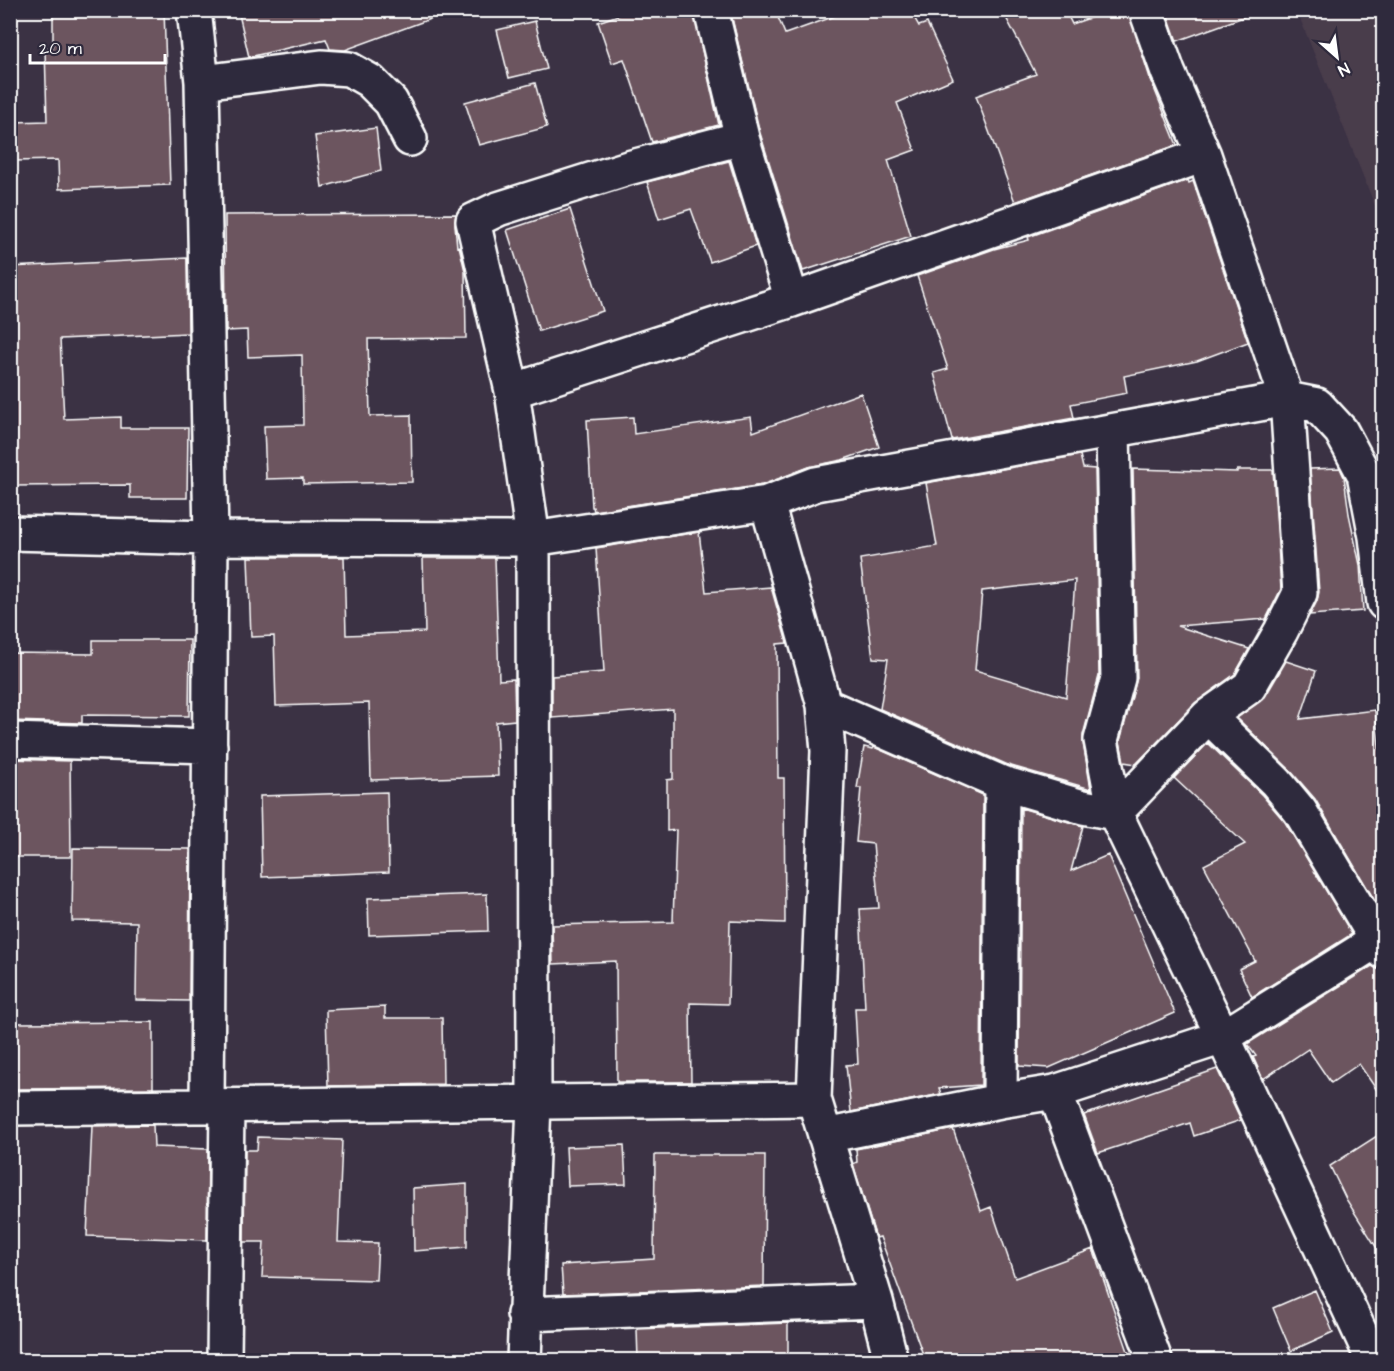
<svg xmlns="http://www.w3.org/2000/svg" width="1394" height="1371" font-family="'Architects Daughter',sans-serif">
	<rect width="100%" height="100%" fill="#3b3244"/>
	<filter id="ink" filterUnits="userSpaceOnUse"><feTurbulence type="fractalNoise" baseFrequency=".0167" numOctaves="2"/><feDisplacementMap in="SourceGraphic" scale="12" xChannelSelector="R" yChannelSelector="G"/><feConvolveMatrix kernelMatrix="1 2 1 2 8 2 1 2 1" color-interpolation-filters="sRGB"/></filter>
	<g filter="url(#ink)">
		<path fill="#4a3c4c" d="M 1297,11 L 1383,11 L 1383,226 Z"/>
		<path fill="#6c545e" stroke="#fff" stroke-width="1.5" fill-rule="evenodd" d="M 53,10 L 164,10 L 170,185 L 59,189 L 58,160 L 15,161 L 13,122 L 47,121 L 45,48 L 53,48 Z
			M 238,10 L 440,10 L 441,15 L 345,50 L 330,49 L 326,39 L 249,57 Z
			M 633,10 L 693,10 L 719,125 L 652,142 L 624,59 L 612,63 L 598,22 Z
			M 730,10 L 775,10 L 785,34 L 852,10 L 910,10 L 919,26 L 927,23 L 953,79 L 897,103 L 915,150 L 888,160 L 911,236 L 803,271 L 760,133 Z
			M 1002,10 L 1065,10 L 1072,24 L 1113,10 L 1128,10 L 1150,78 L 1177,145 L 1015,202 L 976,96 L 1036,74 Z
			M 1166,10 L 1248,10 L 1249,15 L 1177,41 Z
			M 535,21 L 547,69 L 509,78 L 497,30 Z
			M 535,83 L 547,127 L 479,145 L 465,102 Z
			M 376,128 L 381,171 L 322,187 L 315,136 Z
			M 729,161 L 756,246 L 710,262 L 691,209 L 659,219 L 647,182 Z
			M 1188,180 L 1189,183 L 1193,181 L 1248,342 L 1197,361 L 1124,376 L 1127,393 L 1071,404 L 1074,418 L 952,440 L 934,373 L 948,369 L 917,276 L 994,249 L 1029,240 L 1028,237 Z
			M 570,209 L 603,311 L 539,331 L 507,230 Z
			M 456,214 L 455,225 L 457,247 L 459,246 L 465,271 L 466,338 L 368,339 L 370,416 L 411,415 L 412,482 L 303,484 L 303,478 L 266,479 L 264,426 L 303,425 L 302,355 L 248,357 L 247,330 L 226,331 L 225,215 Z
			M 187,258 L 188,333 L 60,339 L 64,419 L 121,417 L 121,428 L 188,428 L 187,498 L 130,498 L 130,485 L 10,486 L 10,267 Z
			M 861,393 L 879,447 L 842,460 L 809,467 L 762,485 L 594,511 L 593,507 L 592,507 L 587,420 L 633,417 L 634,434 L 751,417 L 753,432 Z
			M 1080,455 L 1083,468 L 1095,469 L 1099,676 L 1083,735 L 1083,743 L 1091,789 L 1008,765 L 880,709 L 888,659 L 873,658 L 860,559 L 937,546 L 926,483 ZM 1075,580 L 1066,697 L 975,670 L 982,591 Z
			M 1340,468 L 1344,477 L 1349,514 L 1360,565 L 1363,611 L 1310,615 L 1317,601 L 1319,592 L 1310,469 Z
			M 1133,469 L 1237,472 L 1237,470 L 1273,470 L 1281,589 L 1266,619 L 1177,626 L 1249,649 L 1235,674 L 1195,703 L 1136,764 L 1124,762 L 1120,741 L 1137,678 Z
			M 699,532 L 706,592 L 771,587 L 787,643 L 777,644 L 778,778 L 784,778 L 785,923 L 730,921 L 728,1004 L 690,1003 L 691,1082 L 617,1082 L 616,961 L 553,964 L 552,925 L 673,922 L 676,830 L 667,831 L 667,780 L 673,779 L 673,709 L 552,718 L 552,676 L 604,672 L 596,548 Z
			M 248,557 L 344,557 L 346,635 L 425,632 L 423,558 L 495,558 L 499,680 L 514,679 L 515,720 L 496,722 L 498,776 L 371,780 L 369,703 L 276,706 L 274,636 L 251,637 Z
			M 93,640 L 190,640 L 189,716 L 82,715 L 82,723 L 10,721 L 10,653 L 93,654 Z
			M 1286,661 L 1316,671 L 1300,719 L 1375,710 L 1383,782 L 1383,915 L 1315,799 L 1289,769 L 1237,718 L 1265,697 Z
			M 1208,743 L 1262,795 L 1285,822 L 1352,934 L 1252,997 L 1239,969 L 1255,961 L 1204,865 L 1245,844 L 1174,778 Z
			M 864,747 L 873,749 L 874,747 L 983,795 L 981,1085 L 939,1088 L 941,1094 L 851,1112 L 846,1065 L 858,1064 L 855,1008 L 865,1008 L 860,909 L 879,908 L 873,844 L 856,842 L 861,788 L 857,788 Z
			M 10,759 L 70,761 L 71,857 L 10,857 Z
			M 387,792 L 389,872 L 262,877 L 260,796 Z
			M 1021,808 L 1083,826 L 1071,871 L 1108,855 L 1175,1013 L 1049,1068 L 1019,1066 Z
			M 73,848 L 190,849 L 189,1001 L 136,1000 L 137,922 L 72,921 Z
			M 487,894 L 488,931 L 369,935 L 368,898 Z
			M 1372,966 L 1383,971 L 1383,1099 L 1359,1064 L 1331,1083 L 1308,1049 L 1263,1079 L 1253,1057 L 1256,1056 L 1247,1044 Z
			M 385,1007 L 385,1018 L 442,1018 L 443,1084 L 328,1086 L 326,1010 Z
			M 153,1022 L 153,1088 L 16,1089 L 16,1023 Z
			M 1217,1069 L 1241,1120 L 1194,1136 L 1190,1123 L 1098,1153 L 1084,1115 Z
			M 153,1125 L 154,1147 L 208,1149 L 207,1240 L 87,1236 L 92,1126 Z
			M 953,1129 L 981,1211 L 991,1207 L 1015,1278 L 1093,1249 L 1131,1360 L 925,1360 L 880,1237 L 876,1238 L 853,1164 L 857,1162 L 856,1149 Z
			M 1383,1132 L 1383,1258 L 1346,1199 L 1330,1166 Z
			M 258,1137 L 342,1140 L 338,1242 L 378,1243 L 376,1280 L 262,1277 L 264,1242 L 244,1242 L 245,1150 L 257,1150 Z
			M 624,1145 L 626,1184 L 568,1186 L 566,1147 Z
			M 655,1155 L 765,1155 L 764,1286 L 563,1294 L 561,1265 L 654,1259 Z
			M 467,1184 L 467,1247 L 414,1251 L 413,1188 Z
			M 1315,1290 L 1333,1332 L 1291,1351 L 1273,1308 Z
			M 788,1323 L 788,1360 L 638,1360 L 637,1329 Z"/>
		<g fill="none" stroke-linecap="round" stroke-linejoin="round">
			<g stroke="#fff" stroke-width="38">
				<path id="minor" d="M 194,10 L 202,82 L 211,538 L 207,1106
					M 711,10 L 742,138 L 792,300
					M 202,82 L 321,67 L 349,69 L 370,81 L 391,102 L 410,139
					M 512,391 L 792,300 L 1204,155
					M 1113,431 L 1118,678 L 1101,740 L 1115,813 L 1223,1037 L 1373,1360
					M 767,503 L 824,705 L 1002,783 L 1083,807 L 1115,813
					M 10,533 L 211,538 L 533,539 L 767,503 L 816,484 L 1287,399 L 1317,405 L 1341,431 L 1364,474 L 1376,537 L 1384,603
					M 824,705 L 828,751 L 814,1099 L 876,1301 L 891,1360
					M 1208,716 L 1276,782 L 1300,811 L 1384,952
					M 10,740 L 210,746
					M 1115,813 L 1208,716 L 1249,687 L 1281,631 L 1300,593 L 1287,399 L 1204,155 L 1168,72 L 1146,10
					M 1055,1092 L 1155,1360
					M 1000,1101 L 1055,1092 L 1223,1037 L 1376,941
					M 10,1108 L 814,1099
					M 825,1136 L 1000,1101 L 1002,783
					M 524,1314 L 876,1301
					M 224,1360 L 227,1106
					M 524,1360 L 534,1103 L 533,539 L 512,391 L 473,221 L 498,209 L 628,168 L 742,138"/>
			</g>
			<use href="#minor" stroke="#2f2a3d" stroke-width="33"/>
		</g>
	</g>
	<rect width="1394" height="1371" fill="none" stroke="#2f2a3d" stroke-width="36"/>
	<rect x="18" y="18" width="1358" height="1335" fill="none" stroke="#fff" stroke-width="2" filter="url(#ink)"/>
	<g transform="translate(1337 57) rotate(152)" stroke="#2f2a3d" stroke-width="4.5" paint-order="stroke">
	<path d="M0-4.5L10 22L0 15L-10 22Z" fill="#ffffff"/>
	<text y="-9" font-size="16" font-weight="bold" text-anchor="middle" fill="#ffffff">N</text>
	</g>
	<path d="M30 54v9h135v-9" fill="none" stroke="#ffffff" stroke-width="3"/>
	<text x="39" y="54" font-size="18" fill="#ffffff" stroke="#2f2a3d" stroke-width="4.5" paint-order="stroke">20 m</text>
</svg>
